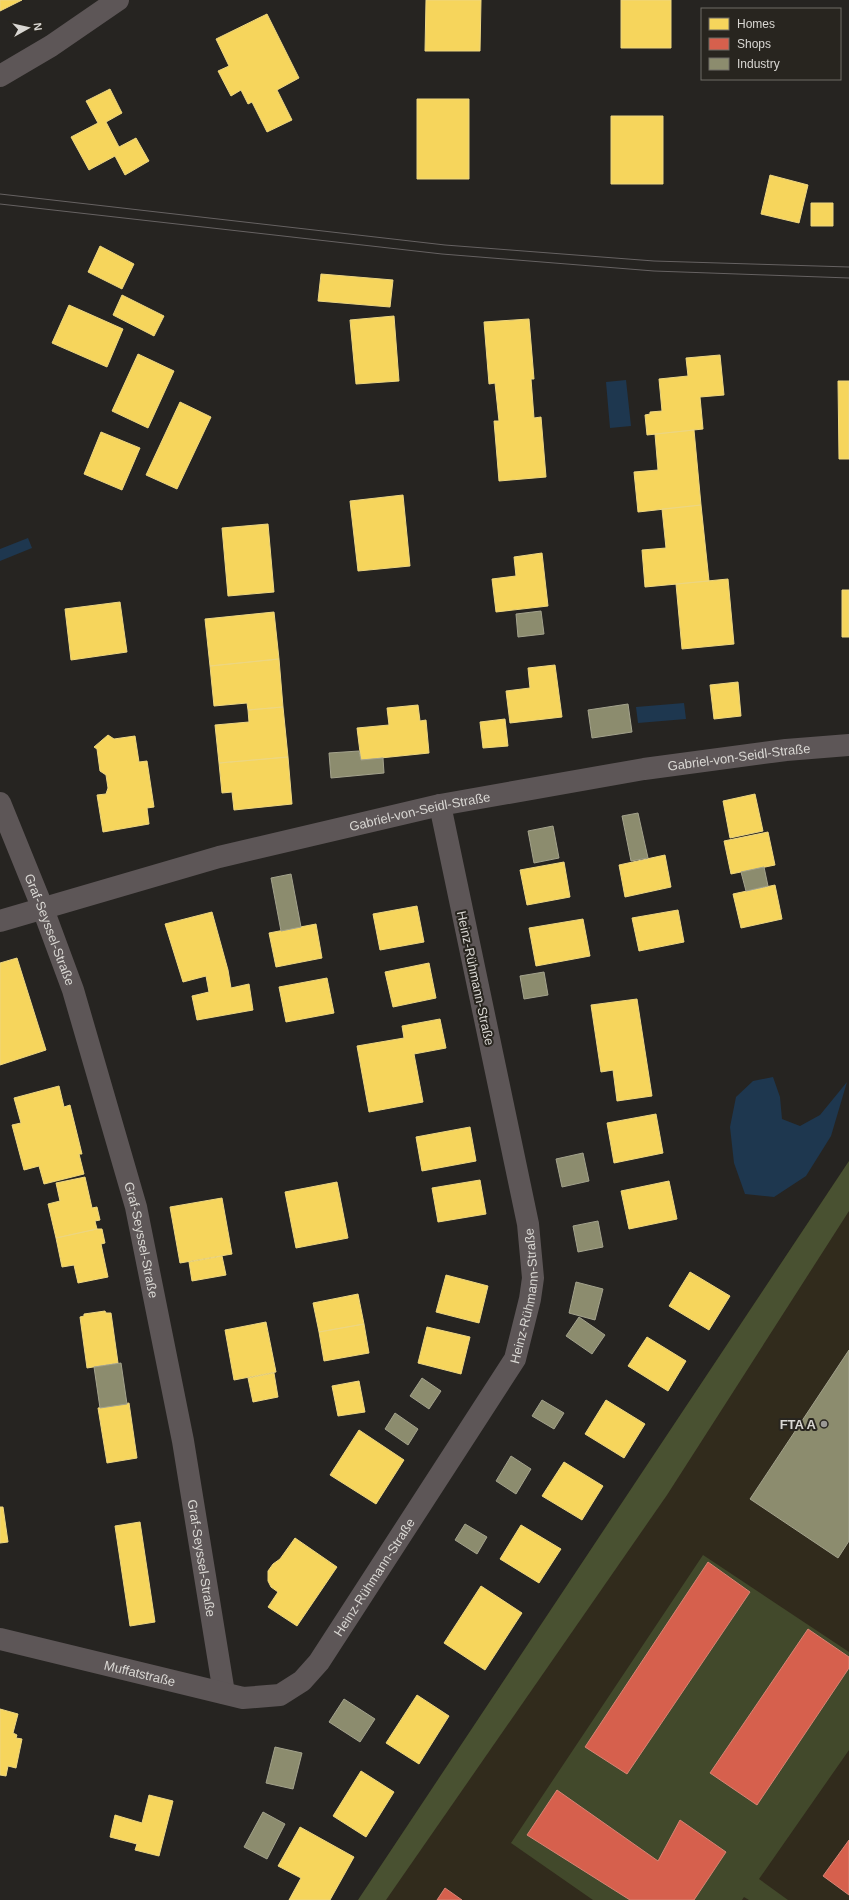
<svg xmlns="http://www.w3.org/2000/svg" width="849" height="1900" font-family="Helvetica,sans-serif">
	<rect width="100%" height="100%" fill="#262421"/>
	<path fill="#312b1c" d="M 849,1161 L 849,1900 L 358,1900 Z"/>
	<path fill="#42492b" d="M 703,1555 L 849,1652 L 849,1750 L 759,1879 L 788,1900 L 749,1900 L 744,1897 L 742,1900 L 593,1900 L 511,1843 Z"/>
	<path fill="#495131" d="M 849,1161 L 849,1211 L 667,1495 L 386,1900 L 358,1900 Z"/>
	<path fill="#1e374f" d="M 626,380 L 631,426 L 610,428 L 606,382 Z
		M 28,538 L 32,548 L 0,561 L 0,549 Z
		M 684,703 L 686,719 L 638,723 L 636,707 Z
		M 773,1077 L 780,1097 L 782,1119 L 800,1126 L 820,1115 L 847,1082 L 831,1136 L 806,1176 L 774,1197 L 745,1194 L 734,1163 L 730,1127 L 736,1097 L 753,1081 Z"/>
	<path fill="#f6d55c" stroke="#edd680" d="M 0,0 L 22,0 L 0,11 Z
		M 426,0 L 481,0 L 480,51 L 425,51 Z
		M 621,0 L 671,0 L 671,48 L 621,48 Z
		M 267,14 L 299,78 L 277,90 L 292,120 L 267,132 L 252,102 L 248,104 L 241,90 L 231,96 L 218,71 L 229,66 L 216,39 Z
		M 110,89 L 122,113 L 106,122 L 119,147 L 136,138 L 149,161 L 125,175 L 115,156 L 89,170 L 71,137 L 98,123 L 86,101 Z
		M 417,99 L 469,99 L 469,179 L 417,179 Z
		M 611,116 L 663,116 L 663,184 L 611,184 Z
		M 770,175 L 808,185 L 799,223 L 761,214 Z
		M 811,203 L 833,203 L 833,226 L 811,226 Z
		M 100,246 L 134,264 L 122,289 L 88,272 Z
		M 321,274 L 393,280 L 390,307 L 318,301 Z
		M 122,295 L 164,316 L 154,336 L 113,315 Z
		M 69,305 L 123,329 L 107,367 L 52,343 Z
		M 394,316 L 399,381 L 356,384 L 350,320 Z
		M 529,319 L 534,379 L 531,379 L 534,418 L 541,417 L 546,477 L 499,481 L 494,421 L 499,421 L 495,383 L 489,384 L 484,322 Z
		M 138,354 L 174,371 L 148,428 L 112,411 Z
		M 720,355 L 724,395 L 700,397 L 703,429 L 647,435 L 645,415 L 650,414 L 650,412 L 662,411 L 659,379 L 688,376 L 686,358 Z
		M 838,381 L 849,381 L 849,459 L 839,459 Z
		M 180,402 L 211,417 L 177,489 L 146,475 Z
		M 694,430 L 701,505 L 638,512 L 634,472 L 658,470 L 655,434 Z
		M 101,432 L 140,448 L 122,490 L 84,474 Z
		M 403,495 L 410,566 L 358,571 L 350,501 Z
		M 701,505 L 709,581 L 645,587 L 642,550 L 666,548 L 662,509 Z
		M 268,524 L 274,592 L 228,596 L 222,528 Z
		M 542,553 L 548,606 L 496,612 L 492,579 L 516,576 L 514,557 Z
		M 728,579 L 734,644 L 682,649 L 676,584 Z
		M 842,590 L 849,590 L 849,637 L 842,637 Z
		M 120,602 L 127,652 L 71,660 L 65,609 Z
		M 274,612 L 279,659 L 210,666 L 205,619 Z
		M 279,659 L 283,707 L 248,710 L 247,703 L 214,706 L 210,666 Z
		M 555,665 L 562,717 L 510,723 L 506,691 L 530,688 L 528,668 Z
		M 738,682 L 741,716 L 714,719 L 710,685 Z
		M 418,705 L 420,721 L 426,720 L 429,753 L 361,760 L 357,728 L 389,725 L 387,708 Z
		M 283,707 L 288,757 L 219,763 L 215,725 L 249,722 L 248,710 Z
		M 505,719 L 508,746 L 483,748 L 480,722 Z
		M 108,735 L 114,739 L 135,736 L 139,762 L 147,761 L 154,807 L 147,808 L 149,824 L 103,832 L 97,795 L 106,794 L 108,788 L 106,775 L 100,771 L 97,749 L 94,747 Z
		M 288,757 L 292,804 L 234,810 L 232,792 L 222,793 L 219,763 Z
		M 755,794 L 763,831 L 730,838 L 723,801 Z
		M 768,832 L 775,865 L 731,874 L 724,841 Z
		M 665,855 L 671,887 L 625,897 L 619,865 Z
		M 564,862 L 570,897 L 527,905 L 520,870 Z
		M 775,885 L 782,919 L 741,928 L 733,894 Z
		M 417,906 L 424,942 L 380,950 L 373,914 Z
		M 678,910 L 684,942 L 639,951 L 632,918 Z
		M 212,912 L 228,970 L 231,988 L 249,984 L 253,1010 L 197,1020 L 192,996 L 209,992 L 206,976 L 183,982 L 165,924 Z
		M 583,919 L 590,956 L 536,966 L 529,928 Z
		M 316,924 L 322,958 L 276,967 L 269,933 Z
		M 17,958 L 46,1050 L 0,1065 L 0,963 Z
		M 429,963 L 436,998 L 393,1007 L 385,972 Z
		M 327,978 L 334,1013 L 286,1022 L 279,987 Z
		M 637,999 L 652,1096 L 617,1101 L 613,1070 L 601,1072 L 591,1005 Z
		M 440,1019 L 446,1048 L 414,1054 L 423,1102 L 369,1112 L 357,1046 L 404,1038 L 402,1026 Z
		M 59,1086 L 64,1107 L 70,1105 L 82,1154 L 79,1154 L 84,1174 L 44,1184 L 39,1166 L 24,1170 L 12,1125 L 21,1123 L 14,1098 Z
		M 656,1114 L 663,1153 L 614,1163 L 607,1123 Z
		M 470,1127 L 476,1161 L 422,1171 L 416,1137 Z
		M 85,1177 L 92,1208 L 97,1207 L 100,1220 L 95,1221 L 97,1229 L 56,1238 L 48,1204 L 60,1201 L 56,1183 Z
		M 480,1180 L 486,1214 L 438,1222 L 432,1188 Z
		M 669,1181 L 677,1219 L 629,1229 L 621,1191 Z
		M 337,1182 L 348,1238 L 296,1248 L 285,1192 Z
		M 222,1198 L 232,1254 L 180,1263 L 170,1207 Z
		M 97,1229 L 102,1229 L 105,1243 L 101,1244 L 108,1277 L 78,1283 L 74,1265 L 62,1267 L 56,1238 Z
		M 222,1256 L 226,1275 L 192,1281 L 189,1262 Z
		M 690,1272 L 730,1296 L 709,1330 L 669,1306 Z
		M 446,1275 L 488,1286 L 479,1323 L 436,1312 Z
		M 358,1294 L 364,1324 L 319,1332 L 313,1303 Z
		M 105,1311 L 106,1313 L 111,1313 L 118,1363 L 87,1368 L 80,1317 L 84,1316 L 84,1314 Z
		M 266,1322 L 276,1372 L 234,1380 L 225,1330 Z
		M 364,1324 L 369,1353 L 324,1361 L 319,1332 Z
		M 427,1327 L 470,1337 L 461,1374 L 418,1363 Z
		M 647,1337 L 686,1361 L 668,1391 L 628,1366 Z
		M 274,1373 L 278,1397 L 253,1402 L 248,1378 Z
		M 359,1381 L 365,1412 L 338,1416 L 332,1386 Z
		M 606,1400 L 645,1424 L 624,1458 L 585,1434 Z
		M 129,1403 L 137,1458 L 107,1463 L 98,1408 Z
		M 359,1430 L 404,1460 L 376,1504 L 330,1475 Z
		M 564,1462 L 603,1486 L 582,1520 L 542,1496 Z
		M 0,1507 L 3,1507 L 8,1542 L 0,1543 Z
		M 140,1522 L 155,1622 L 130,1626 L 115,1526 Z
		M 521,1525 L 561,1549 L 539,1583 L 500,1559 Z
		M 295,1538 L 337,1567 L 297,1626 L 268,1607 L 278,1592 L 271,1587 L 268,1581 L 268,1571 L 273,1564 L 280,1559 Z
		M 481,1586 L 522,1613 L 485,1670 L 444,1643 Z
		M 417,1695 L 449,1716 L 419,1764 L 386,1743 Z
		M 0,1709 L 18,1714 L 13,1733 L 17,1735 L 16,1738 L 22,1739 L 16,1768 L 8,1766 L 6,1776 L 0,1775 Z
		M 361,1771 L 394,1792 L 366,1837 L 333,1816 Z
		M 149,1795 L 173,1801 L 159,1856 L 135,1850 L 137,1844 L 110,1837 L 115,1815 L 142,1823 Z
		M 300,1827 L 354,1857 L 330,1900 L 289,1900 L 301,1878 L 278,1866 Z"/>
	<path fill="#d6604d" stroke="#d78475" d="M 708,1562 L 750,1592 L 627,1774 L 585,1747 Z
		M 808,1629 L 849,1657 L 849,1668 L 757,1805 L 710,1773 Z
		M 557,1790 L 658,1861 L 680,1820 L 726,1852 L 694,1900 L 630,1900 L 527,1835 Z
		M 849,1840 L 849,1895 L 823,1876 Z
		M 445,1888 L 462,1900 L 437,1900 Z"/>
	<path fill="#8c8c6e" stroke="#a3a28c" d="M 541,611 L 544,634 L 518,637 L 516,614 Z
		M 628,704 L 632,732 L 592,738 L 588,710 Z
		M 359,751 L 361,760 L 383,758 L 384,773 L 331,778 L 329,753 Z
		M 638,813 L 648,858 L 631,861 L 622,816 Z
		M 553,826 L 559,858 L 534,863 L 528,831 Z
		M 764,867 L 768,886 L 746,891 L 741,872 Z
		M 291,874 L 301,927 L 281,931 L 271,878 Z
		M 544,972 L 548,995 L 524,999 L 520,976 Z
		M 583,1153 L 589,1181 L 562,1187 L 556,1159 Z
		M 598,1221 L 603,1247 L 578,1252 L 573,1226 Z
		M 576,1282 L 603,1289 L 595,1320 L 569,1313 Z
		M 579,1317 L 605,1335 L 592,1354 L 566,1336 Z
		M 849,1350 L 849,1541 L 838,1558 L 750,1499 Z
		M 121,1363 L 127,1404 L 100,1408 L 94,1367 Z
		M 422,1378 L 441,1391 L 429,1409 L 410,1396 Z
		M 542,1400 L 564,1413 L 554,1429 L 532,1416 Z
		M 395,1413 L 418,1429 L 408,1445 L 385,1429 Z
		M 511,1456 L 531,1469 L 516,1494 L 496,1481 Z
		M 465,1524 L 487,1537 L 477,1554 L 455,1540 Z
		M 344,1699 L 375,1719 L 360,1742 L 329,1722 Z
		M 275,1747 L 302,1753 L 293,1789 L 266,1783 Z
		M 263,1812 L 285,1824 L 267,1859 L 244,1847 Z"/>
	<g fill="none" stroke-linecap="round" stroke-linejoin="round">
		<g stroke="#5d5657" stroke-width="22">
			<path d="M 0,76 L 51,46 L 118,0"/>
			<path id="s1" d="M 0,803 L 43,909 L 73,990 L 136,1207 L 183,1441 L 224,1693"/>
			<path id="s2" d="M 0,921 L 219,857 L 440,805 L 644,769 L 786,750 L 849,745"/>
			<path id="s3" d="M 0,1639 L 243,1698 L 280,1695 L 302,1681 L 319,1662 L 515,1359 L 530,1299 L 533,1278 L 528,1224 L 440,805"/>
		</g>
		<path stroke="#666262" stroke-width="1" d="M 0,194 L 445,245 L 654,261 L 849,267
			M 0,204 L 442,254 L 654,271 L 849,278"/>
	</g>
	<circle fill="#9a9895" stroke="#28251f" stroke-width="1.5" cx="824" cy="1424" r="4"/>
	<g text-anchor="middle" stroke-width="4" stroke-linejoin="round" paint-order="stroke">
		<g font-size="13" fill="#d9d7d3" stroke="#28251f">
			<text dy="5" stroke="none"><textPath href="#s2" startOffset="758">Gabriel-von-Seidl-Straße</textPath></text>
			<text dy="5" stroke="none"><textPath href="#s2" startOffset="434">Gabriel-von-Seidl-Straße</textPath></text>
			<text dy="5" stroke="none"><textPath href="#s1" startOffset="136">Graf-Seyssel-Straße</textPath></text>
			<text transform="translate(476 978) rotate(78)" y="5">Heinz-Rühmann-Straße</text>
			<text dy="5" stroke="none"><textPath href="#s1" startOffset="460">Graf-Seyssel-Straße</textPath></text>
			<text dy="5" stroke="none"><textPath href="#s3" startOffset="764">Heinz-Rühmann-Straße</textPath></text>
			<text dy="5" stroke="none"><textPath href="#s1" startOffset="784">Graf-Seyssel-Straße</textPath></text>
			<text dy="5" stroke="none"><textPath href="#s3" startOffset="440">Heinz-Rühmann-Straße</textPath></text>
			<text dy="5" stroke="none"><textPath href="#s3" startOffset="144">Muffatstraße</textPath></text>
		</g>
		<g font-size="13" font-weight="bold" fill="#d9d7d3" stroke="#28251f" text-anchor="end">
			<text x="816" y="1429">FTA A</text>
		</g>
	</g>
	<rect x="701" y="8" width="140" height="72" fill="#28251f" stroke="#6f6c67"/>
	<rect x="709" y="18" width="20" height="12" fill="#f6d55c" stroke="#6f6c67"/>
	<text x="737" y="28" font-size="12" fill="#d9d7d3">Homes</text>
	<rect x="709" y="38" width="20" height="12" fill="#d6604d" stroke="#6f6c67"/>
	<text x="737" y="48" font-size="12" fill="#d9d7d3">Shops</text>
	<rect x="709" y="58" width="20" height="12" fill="#8c8c6e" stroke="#6f6c67"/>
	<text x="737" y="68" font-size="12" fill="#d9d7d3">Industry</text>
	<g transform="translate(28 28) rotate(82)" stroke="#28251f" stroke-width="3" paint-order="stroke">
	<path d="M0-3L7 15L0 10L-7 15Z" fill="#d9d7d3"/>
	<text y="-6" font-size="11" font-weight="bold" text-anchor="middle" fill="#d9d7d3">N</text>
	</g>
</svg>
